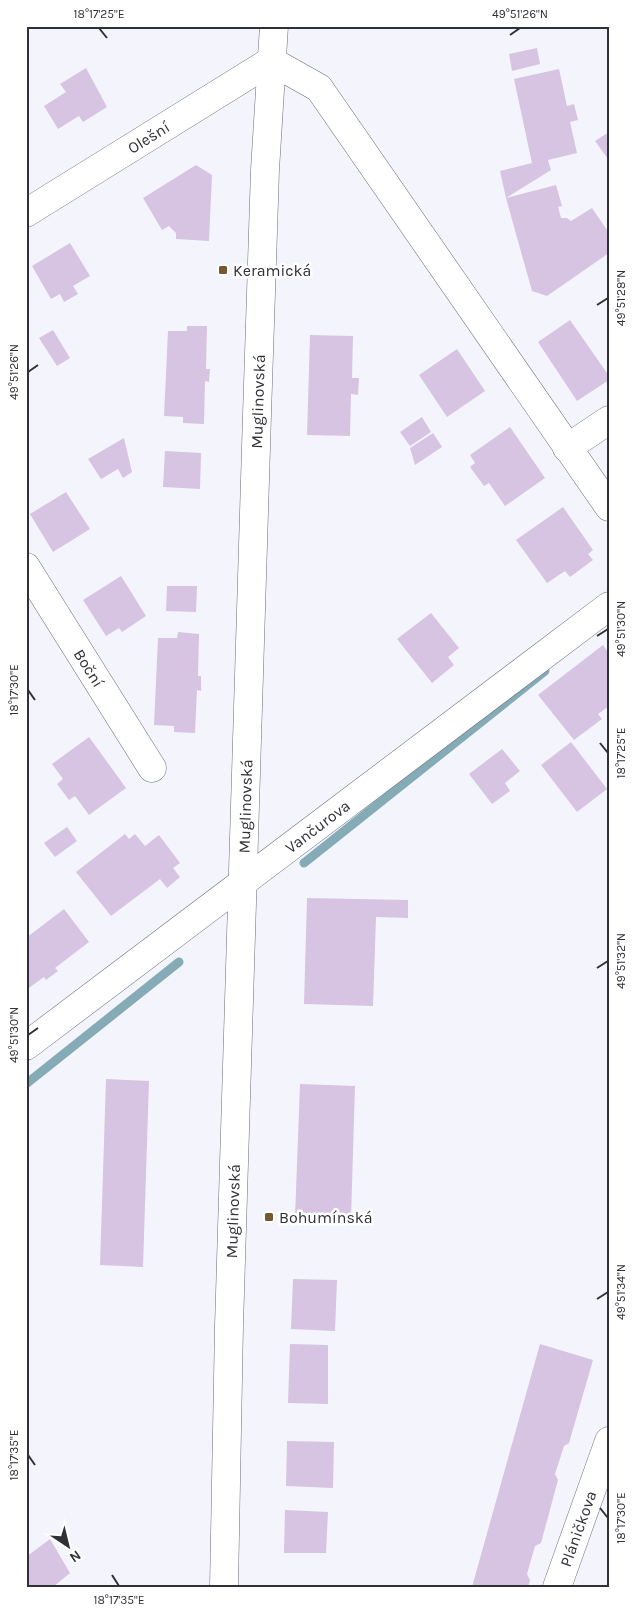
<svg xmlns="http://www.w3.org/2000/svg" width="635" height="1613" font-family="Karla,sans-serif">
	<rect width="100%" height="100%" fill="#f4f5fc"/>
	<g fill="none" stroke-linecap="round" stroke-linejoin="round">
		<path stroke="#85abb7" stroke-width="9" d="M 304,863 L 545,671
			M 26,1084 L 179,962"/>
	</g>
	<path fill="#d6c4e2" d="M 537,48 L 540,64 L 512,71 L 509,54 Z
		M 86,68 L 107,107 L 83,122 L 79,116 L 58,129 L 44,106 L 66,92 L 60,84 Z
		M 559,69 L 567,106 L 574,104 L 578,120 L 570,122 L 577,153 L 548,160 L 551,170 L 506,198 L 500,171 L 532,163 L 514,79 Z
		M 609,132 L 609,159 L 608,159 L 595,141 Z
		M 196,165 L 212,175 L 209,241 L 176,239 L 176,233 L 169,226 L 162,230 L 143,198 Z
		M 556,185 L 562,206 L 558,207 L 561,218 L 567,218 L 571,221 L 592,208 L 609,233 L 609,253 L 547,296 L 532,291 L 506,198 Z
		M 70,243 L 90,276 L 73,286 L 78,294 L 64,302 L 60,294 L 51,299 L 32,266 Z
		M 570,320 L 609,376 L 609,380 L 577,401 L 538,342 Z
		M 187,326 L 207,326 L 206,369 L 210,369 L 209,382 L 205,381 L 204,424 L 183,423 L 183,417 L 164,416 L 168,331 L 187,331 Z
		M 53,330 L 70,358 L 57,366 L 39,338 Z
		M 310,335 L 353,336 L 352,378 L 359,378 L 358,395 L 351,394 L 350,436 L 307,435 Z
		M 457,349 L 485,391 L 447,417 L 419,375 Z
		M 422,417 L 431,432 L 410,446 L 400,432 Z
		M 510,427 L 545,478 L 505,506 L 489,483 L 484,486 L 470,467 L 475,463 L 470,455 Z
		M 433,433 L 442,447 L 415,465 L 410,448 Z
		M 124,438 L 132,472 L 123,478 L 118,469 L 101,479 L 88,459 Z
		M 165,451 L 201,453 L 200,489 L 163,487 Z
		M 66,492 L 90,529 L 53,552 L 30,514 Z
		M 563,507 L 593,550 L 588,554 L 593,560 L 570,577 L 565,571 L 547,583 L 516,540 Z
		M 121,576 L 146,616 L 122,632 L 119,628 L 106,636 L 83,600 Z
		M 167,586 L 197,586 L 196,612 L 166,611 Z
		M 431,613 L 459,648 L 448,657 L 454,665 L 432,683 L 397,639 Z
		M 178,632 L 199,634 L 198,676 L 201,676 L 201,691 L 197,690 L 195,733 L 174,732 L 174,726 L 154,725 L 158,638 L 177,638 Z
		M 603,645 L 609,653 L 609,706 L 598,714 L 602,719 L 574,740 L 538,695 Z
		M 89,737 L 126,788 L 89,815 L 75,796 L 69,800 L 57,784 L 63,779 L 52,764 Z
		M 571,742 L 607,789 L 577,812 L 541,765 Z
		M 502,749 L 520,771 L 505,783 L 510,791 L 492,804 L 469,774 Z
		M 67,827 L 77,841 L 55,857 L 44,843 Z
		M 125,834 L 129,839 L 135,834 L 145,846 L 159,835 L 180,863 L 173,868 L 180,877 L 167,888 L 160,879 L 111,916 L 76,872 Z
		M 307,898 L 408,900 L 408,918 L 376,917 L 373,1006 L 304,1004 Z
		M 64,909 L 89,942 L 55,968 L 58,971 L 46,980 L 44,977 L 26,990 L 26,938 Z
		M 106,1079 L 149,1081 L 143,1267 L 100,1265 Z
		M 300,1084 L 355,1086 L 351,1218 L 295,1217 Z
		M 293,1279 L 337,1280 L 335,1331 L 291,1329 Z
		M 290,1344 L 328,1345 L 328,1404 L 288,1403 Z
		M 540,1344 L 593,1360 L 569,1443 L 564,1446 L 555,1474 L 558,1480 L 541,1543 L 535,1546 L 527,1574 L 530,1580 L 528,1587 L 472,1587 Z
		M 287,1441 L 334,1442 L 333,1488 L 286,1486 Z
		M 285,1510 L 328,1512 L 326,1553 L 284,1553 Z
		M 50,1539 L 70,1573 L 53,1587 L 26,1587 L 26,1557 Z"/>
	<g fill="none" stroke-linecap="round" stroke-linejoin="round">
		<g stroke="#6a6c7b" stroke-width="29">
			<g id="minor">
				<path id="s1" d="M 26,213 L 271,61 L 319,88 L 609,507"/>
				<path d="M 567,448 L 609,420"/>
				<path id="s2" d="M 26,567 L 152,768"/>
				<path id="s3" d="M 26,1046 L 609,606"/>
				<path id="s4" d="M 557,1587 L 609,1441"/>
			</g>
		</g>
		<g stroke="#6a6c7b" stroke-width="29">
			<g id="secondary">
				<path id="s5" d="M 224,1587 L 229,1326 L 257,415 L 265,170 L 274,26"/>
			</g>
		</g>
		<use href="#minor" stroke="#fff" stroke-width="28"/>
		<use href="#secondary" stroke="#fff" stroke-width="28"/>
	</g>
	<path fill="none" stroke="#303137" stroke-width="2" d="M 99,28 L 107,38M 510,35 L 520,28M 597,305 L 608,298M 28,372 L 38,365M 597,636 L 608,629M 28,690 L 35,700M 600,743 L 608,753M 597,968 L 608,961M 28,1035 L 38,1028M 597,1299 L 608,1292M 28,1455 L 35,1465M 600,1508 L 608,1518M 112,1575 L 119,1586"/>
	<g fill="#78582e" stroke="#fff" stroke-width="2">
		<rect x="218" y="265" width="10" height="10" rx="2.5"/>
		<rect x="264" y="1212" width="10" height="10" rx="2.5"/>
	</g>
	<g text-anchor="middle" stroke-width="5" stroke-linejoin="round" paint-order="stroke">
		<g font-size="16" fill="#303137" stroke="#fff">
			<text dy="6" stroke="none"><textPath href="#s1" startOffset="144">Olešní</textPath></text>
			<text dy="6" stroke="none"><textPath href="#s5" startOffset="1186">Muglinovská</textPath></text>
			<text dy="6" stroke="none"><textPath href="#s2" startOffset="119">Boční</textPath></text>
			<text dy="6" stroke="none"><textPath href="#s5" startOffset="781">Muglinovská</textPath></text>
			<text dy="6" stroke="none"><textPath href="#s3" startOffset="365">Vančurova</textPath></text>
			<text dy="6" stroke="none"><textPath href="#s5" startOffset="376">Muglinovská</textPath></text>
			<text dy="6" stroke="none"><textPath href="#s4" startOffset="62">Pláničkova</textPath></text>
		</g>
		<g font-size="16" fill="#303137" stroke="#fff" text-anchor="start">
			<text x="233" y="276">Keramická</text>
			<text x="279" y="1223">Bohumínská</text>
		</g>
	</g>
	<rect width="635" height="1613" fill="none" stroke="#ffffff" stroke-width="55"/>
	<g transform="translate(68 1546) rotate(145)" stroke="#ffffff" stroke-width="4" paint-order="stroke">
	<path d="M0-4L9 19L0 12L-9 19Z" fill="#303137"/>
	<text y="-8" font-size="14" font-weight="bold" text-anchor="middle" fill="#303137">N</text>
	</g>
	<rect x="28" y="28" width="580" height="1558" fill="none" stroke="#303137" stroke-width="2"/>
	<g font-size="12" text-anchor="middle" fill="#303137">
		<text x="99" y="18">18°17'25"E</text>
		<text x="520" y="18">49°51'26"N</text>
		<text transform="translate(621 298) rotate(-90)" y="4">49°51'28"N</text>
		<text transform="translate(14 372) rotate(-90)" y="4">49°51'26"N</text>
		<text transform="translate(621 629) rotate(-90)" y="4">49°51'30"N</text>
		<text transform="translate(14 690) rotate(-90)" y="4">18°17'30"E</text>
		<text transform="translate(621 753) rotate(-90)" y="4">18°17'25"E</text>
		<text transform="translate(621 961) rotate(-90)" y="4">49°51'32"N</text>
		<text transform="translate(14 1035) rotate(-90)" y="4">49°51'30"N</text>
		<text transform="translate(621 1292) rotate(-90)" y="4">49°51'34"N</text>
		<text transform="translate(14 1455) rotate(-90)" y="4">18°17'35"E</text>
		<text transform="translate(621 1518) rotate(-90)" y="4">18°17'30"E</text>
		<text x="119" y="1604">18°17'35"E</text>
	</g>
</svg>
